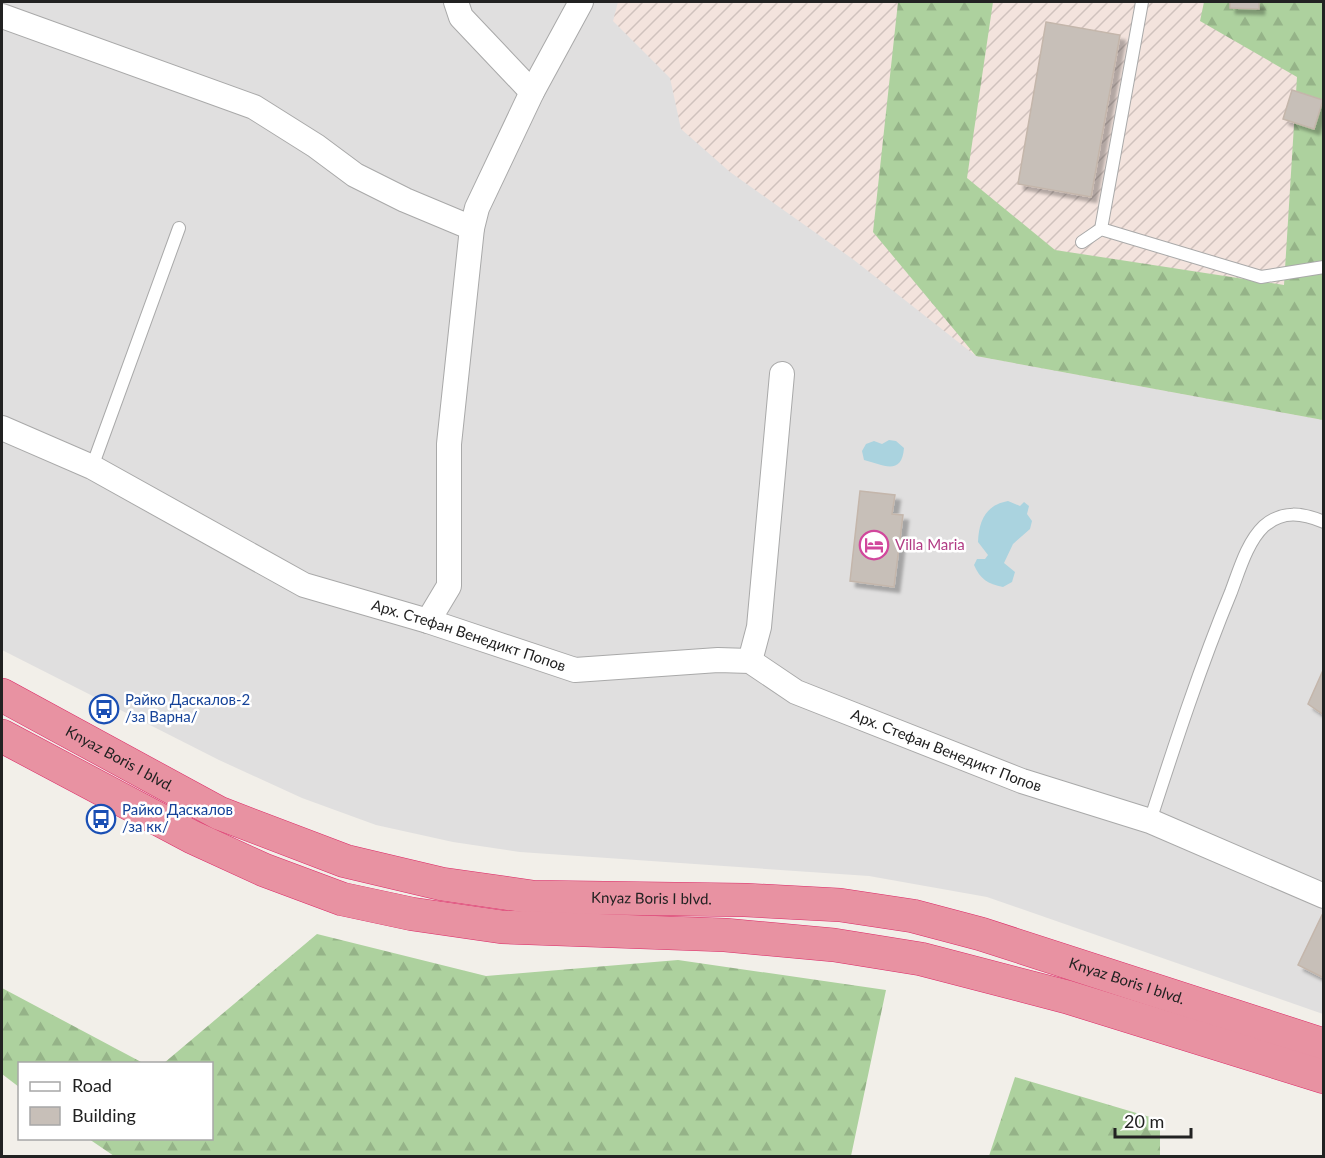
<svg xmlns="http://www.w3.org/2000/svg" width="1325" height="1158" font-family="Lato,sans-serif">
	<defs>
		<pattern id="military-furrows" width="10" height="10" patternUnits="userSpaceOnUse" patternTransform="scale(1.5)"><rect width="10" height="10" fill="#f3e3dd"/><path d="M-1 1l2-2M0 10L10 0M9 11l2-2" fill="none" stroke="#d0c2bd"/></pattern>
		<pattern id="forest-firs" width="22" height="20" patternUnits="userSpaceOnUse" patternTransform="scale(1.5)"><rect width="22" height="20" fill="#add19e"/><path d="M5 1l3.5 6h-7zM16 11l3.5 6h-7z" fill="#95b388"/></pattern>
		<filter id="shadow"><feDropShadow dx="5.5" dy="5.5" stdDeviation="1.5" flood-color="#0004"/></filter>
	</defs>
	<rect width="100%" height="100%" fill="#f2efe9"/>
	<path fill="#e0dfdf" d="M 2,2 L 1323,2 L 1323,1014 L 987,897 L 869,876 L 520,852 L 453,842 L 376,825 L 302,798 L 219,760 L 2,650 Z"/>
	<path fill="url(#military-furrows)" d="M 618,2 L 1323,2 L 1323,420 L 976,356 L 854,260 L 730,172 L 681,129 L 670,78 L 613,21 Z"/>
	<path fill="url(#forest-firs)" d="M 898,2 L 993,2 L 967,178 L 1055,250 L 1284,285 L 1297,77 L 1200,21 L 1204,2 L 1323,2 L 1323,420 L 976,356 L 873,232 Z
		M 317,934 L 486,976 L 678,960 L 886,990 L 851,1156 L 114,1156 L 89,1139 L 212,1138 L 212,1064 L 164,1063 Z
		M 2,988 L 143,1063 L 20,1064 L 19,1087 L 2,1074 Z
		M 1015,1077 L 1160,1120 L 1160,1156 L 989,1156 Z"/>
	<path fill="#aad3df" d="M 889,440 L 896,441 L 904,448 C 902,476 883,465 864,460 L 862,451 L 866,444 L 874,441 L 882,444 Z
		M 1008,501 L 1020,506 L 1024,502 L 1029,506 L 1027,514 L 1032,521 L 1030,529 L 1013,544 L 1004,563 L 1015,572 L 1012,582 L 1003,587 C 988,584 980,579 974,565 L 977,559 L 985,559 L 988,555 L 978,542 C 979,520 986,505 1008,501 Z"/>
	<path fill="#c7bfb8" stroke="#c4b6ab" stroke-width="1.5" filter="url(#shadow)" d="M 1230,2 L 1259,2 L 1259,9 L 1230,8 Z
		M 1046,22 L 1120,35 L 1091,197 L 1018,184 Z
		M 1292,90 L 1323,100 L 1314,129 L 1283,119 Z
		M 860,491 L 895,495 L 892,514 L 903,515 L 894,587 L 850,581 Z
		M 1324,668 L 1324,715 L 1308,704 Z
		M 1322,915 L 1324,916 L 1324,978 L 1298,965 Z"/>
	<g fill="none" stroke-linecap="round" stroke-linejoin="round">
		<g stroke="#a9a9a9" stroke-width="14">
			<path id="lane" d="M 1101,229 L 1261,277 L 1324,267
				M 1082,242 L 1101,229 L 1142,2
				M 92,467 L 179,228
				M 1150,821 C 1175,744 1200,667 1231,592 C 1239,571 1247,542 1264,526 C 1283,510 1302,513 1324,522"/>
		</g>
		<g stroke="#a9a9a9" stroke-width="26">
			<g id="street">
				<path d="M 456,2 L 461,17 L 532,92"/>
				<path d="M 2,16 L 254,107 L 316,146 L 355,175 L 405,200 L 472,228"/>
				<path id="s1" d="M 2,428 L 92,467 L 304,585 L 428,621 L 575,670 L 718,660 L 750,661 L 796,692 L 1022,781 L 1150,821 L 1324,896"/>
				<path d="M 428,621 L 449,586 L 449,444 L 472,228 L 477,208 L 532,92 L 581,2"/>
				<path d="M 750,661 L 759,627 L 782,374"/>
			</g>
		</g>
		<g stroke="#dc2a67" stroke-width="34">
			<g id="highway">
				<path id="s2" d="M 2,695 L 219,813 L 345,861 L 442,884 L 533,897 L 745,900 L 840,905 L 913,916 L 981,934 L 1324,1045"/>
				<path d="M 2,736 L 192,837 L 264,870 L 342,899 L 412,914 L 502,927 L 725,935 L 834,945 L 921,959 L 1067,997 L 1324,1077"/>
			</g>
		</g>
		<use href="#lane" stroke="#fff" stroke-width="12"/>
		<use href="#street" stroke="#fff" stroke-width="24"/>
		<use href="#highway" stroke="#e892a2" stroke-width="33"/>
	</g>
	<defs>
		<g id="hotel-ring" transform="scale(1.5)"><circle r="9.5" fill="#fff" stroke="#d1479c" stroke-width="1.5"/><path d="M-6-4.5h1.5V1H6V5H4.5V3h-9V5H-6ZM-4 0a1.8 1.8 0 1 1 3.6 0ZM.5 0V-2.5h3Q6-2.5 6 0Z" fill="#d1479c"/></g>
		<g id="bus-ring" transform="scale(1.5)"><circle r="9.5" fill="#fff" stroke="#1a4fb4" stroke-width="1.5"/><path d="M-5-6H5V4H4V6H2V4H-2V6H-4V4H-5ZM-3.5-4V0h7V-4ZM-3.5 1.2v1.5H-2V1.2ZM2 1.2v1.5H3.5V1.2Z" fill="#1a4fb4"/></g>
	</defs>
	<g fill-rule="evenodd">
		<use href="#hotel-ring" x="874" y="545"/>
		<use href="#bus-ring" x="104" y="709"/>
		<use href="#bus-ring" x="101" y="819"/>
	</g>
	<g text-anchor="middle" stroke-width="5" stroke-linejoin="round" paint-order="stroke">
		<g font-size="15" fill="#b23c85" stroke="#fff" text-anchor="start">
			<text x="895" y="550">Villa Maria</text>
		</g>
		<g font-size="15" fill="#222" stroke="#fff">
			<text dy="5" stroke="none"><textPath href="#s1" startOffset="513">Арх. Стефан Венедикт Попов</textPath></text>
			<text dy="5" stroke="none"><textPath href="#s1" startOffset="1017">Арх. Стефан Венедикт Попов</textPath></text>
			<text dy="5" stroke="none"><textPath href="#s2" startOffset="134">Knyaz Boris I blvd.</textPath></text>
			<text dy="5" stroke="none"><textPath href="#s2" startOffset="692">Knyaz Boris I blvd.</textPath></text>
			<text dy="5" stroke="none"><textPath href="#s2" startOffset="1178">Knyaz Boris I blvd.</textPath></text>
		</g>
		<g font-size="15" fill="#164399" stroke="#fff" text-anchor="start">
			<text x="125" y="705">Райко Даскалов-2<tspan x="125" dy="17">/за Варна/</tspan></text>
			<text x="122" y="815">Райко Даскалов<tspan x="122" dy="17">/за кк/</tspan></text>
		</g>
	</g>
	<rect width="1325" height="1158" fill="none" stroke="#222222" stroke-width="6"/>
	<rect x="18" y="1062" width="195" height="78" fill="#ffffff" stroke="#a7a7a7" stroke-width="1.5"/>
	<rect x="30" y="1082" width="30" height="9" fill="#ffffff" stroke="#a7a7a7" stroke-width="1.5"/>
	<text x="72" y="1092" font-size="18" fill="#222222">Road</text>
	<rect x="30" y="1107" width="30" height="18" fill="#c7bfb8" stroke="#a7a7a7" stroke-width="1.5"/>
	<text x="72" y="1122" font-size="18" fill="#222222">Building</text>
	<path d="M1115 1128v9h76v-9" fill="none" stroke="#222222" stroke-width="3"/>
	<text x="1124" y="1128" font-size="18" fill="#222222" stroke="#ffffff" stroke-width="4.5" paint-order="stroke">20 m</text>
</svg>
